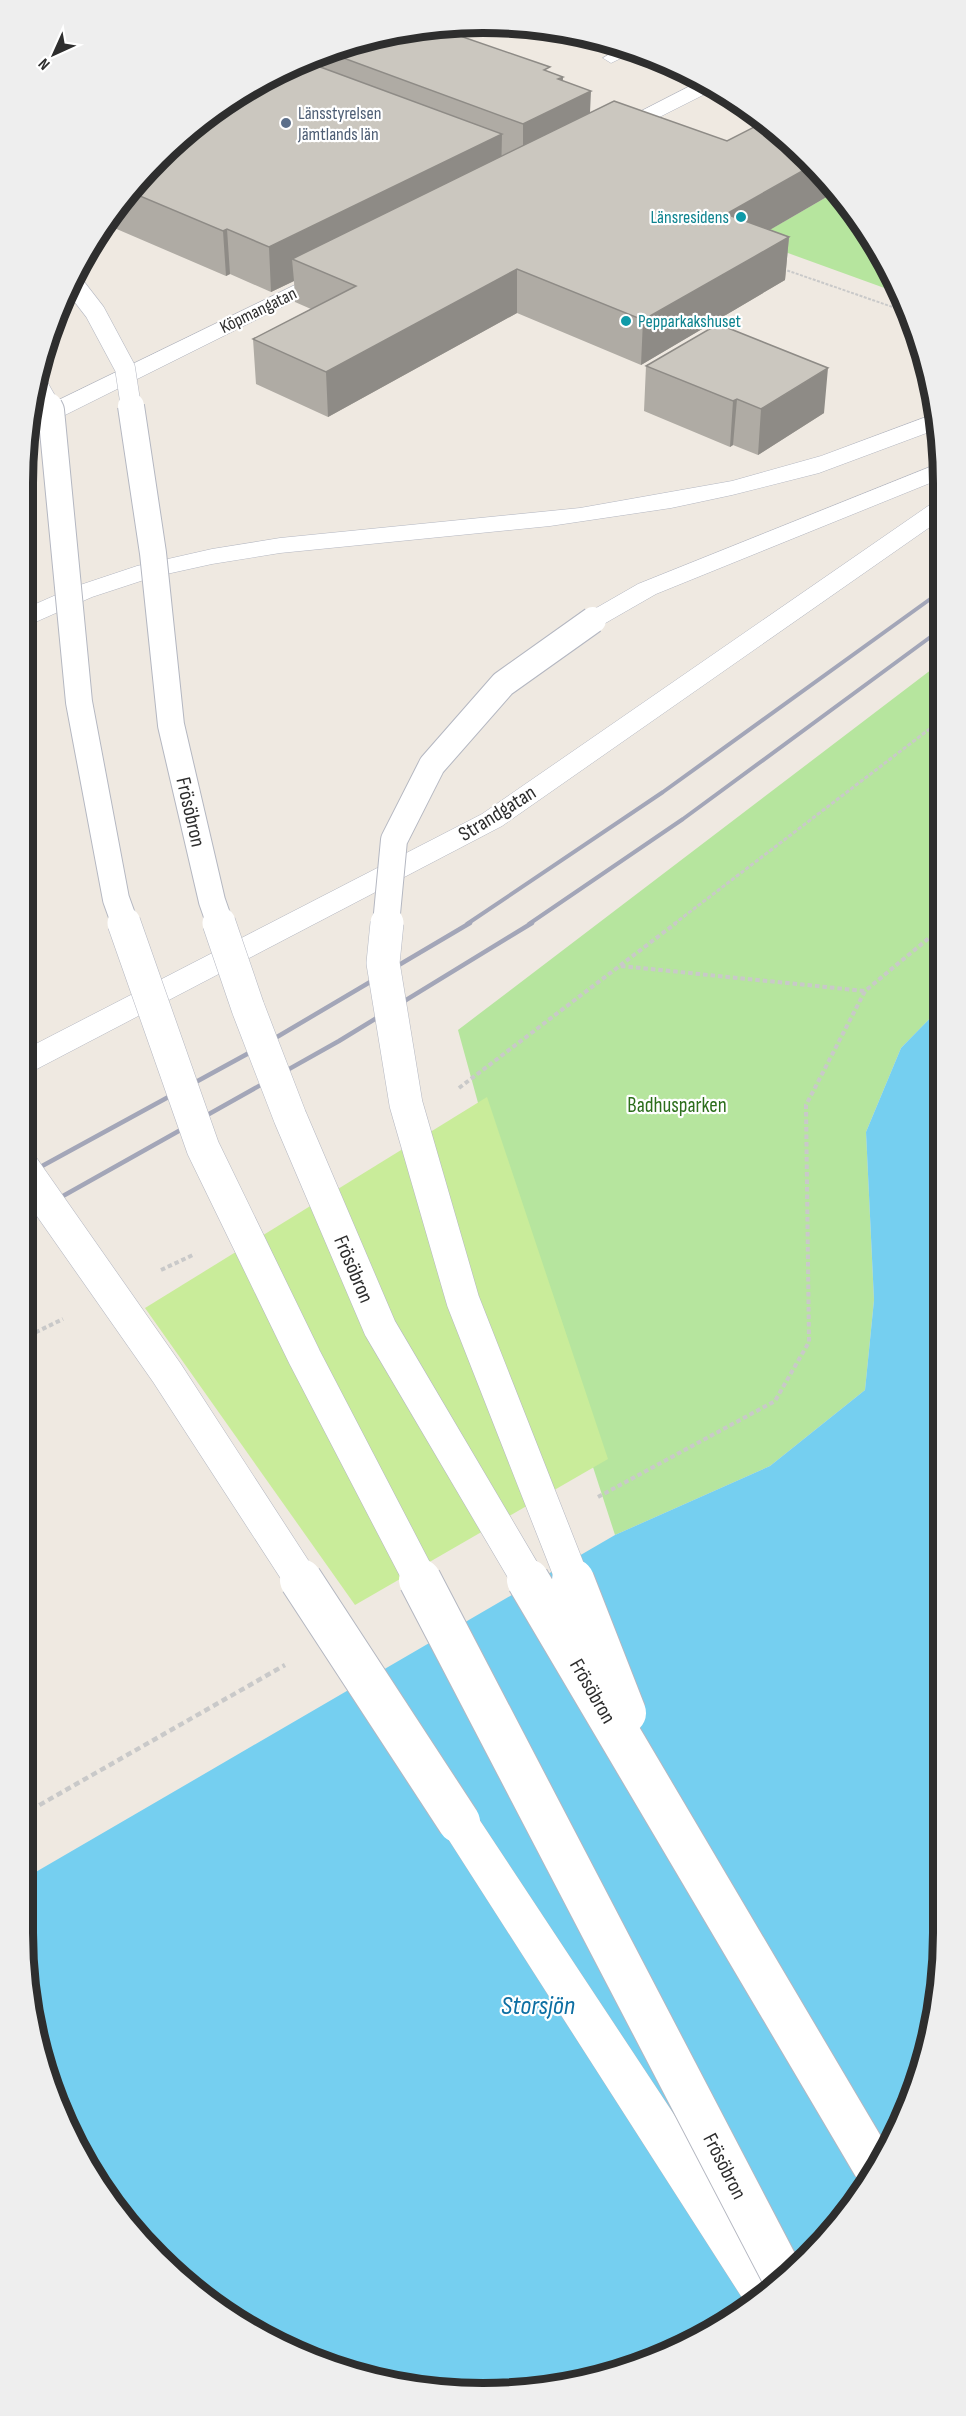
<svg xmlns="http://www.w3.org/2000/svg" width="966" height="2416" font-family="'Sofia Sans Condensed',sans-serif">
	<rect width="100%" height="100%" fill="#efe9e1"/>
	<path fill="#b6e59e" d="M 837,191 L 901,294 L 752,240 Z
		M 940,663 L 941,1007 L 901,1048 L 866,1132 L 874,1300 L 865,1390 L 770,1466 L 615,1535 L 494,1161 L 458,1030 Z"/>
	<path fill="#c9ec9a" d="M 487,1097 L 608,1459 L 355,1605 L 145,1308 Z"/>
	<path fill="#75cff0" d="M 941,1007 L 943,1933 L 919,2081 L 848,2214 L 787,2279 L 714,2332 L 573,2385 L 423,2390 L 335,2369 L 253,2332 L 137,2236 L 84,2163 L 47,2081 L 23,1933 L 22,1880 L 615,1535 L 770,1466 L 865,1390 L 874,1300 L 866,1132 L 901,1048 Z"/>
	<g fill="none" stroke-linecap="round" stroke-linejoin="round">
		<g stroke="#b4b7c1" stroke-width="1">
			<path id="service" d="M 625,45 L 638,50 L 611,63 L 603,58 Z"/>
		</g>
		<g stroke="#b4b7c1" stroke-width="1">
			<path id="minor" d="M 700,81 L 715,89 L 618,138 L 604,138 L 601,134 L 604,130 Z
				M 334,266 L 342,267 L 345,272 L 342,277 L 41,427 L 31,429 L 34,412 Z
				M 940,502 L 940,520 L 502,826 L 33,1071 L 22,1074 L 22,1051 L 482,814 L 931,504 Z"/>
		</g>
		<g stroke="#b4b7c1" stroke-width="1">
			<path id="secondary" d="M 937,413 L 940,428 L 819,473 L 732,495 L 671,508 L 550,526 L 280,553 L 212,564 L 153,577 L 92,597 L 22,628 L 22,610 L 74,587 L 137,566 L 212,549 L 280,538 L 580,508 L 732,481 L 821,456 Z
				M 940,463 L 940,479 L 656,594 L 602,625 L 593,628 L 584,625 L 580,620 L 584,615 L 638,584 Z
				M 459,1804 L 473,1810 L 782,2278 L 784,2281 L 748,2307 L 445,1834 L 439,1822 L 445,1810 Z"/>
		</g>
		<path stroke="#c9c9c9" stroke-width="2" stroke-dasharray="3 1.5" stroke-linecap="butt" d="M 783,269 L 910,313"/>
		<path stroke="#c9c9c9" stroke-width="3" stroke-dasharray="4 2" stroke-linecap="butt" d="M 674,924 L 940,721"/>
		<path stroke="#c9c9c9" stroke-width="4" stroke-dasharray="4.5 3" stroke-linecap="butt" d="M 621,966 L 865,991
			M 459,1088 L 676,923
			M 161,1270 L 195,1254
			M 22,1339 L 63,1319
			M 598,1497 L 775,1401 L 809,1342 L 806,1105 L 865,991 L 941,928"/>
		<path stroke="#c9c9c9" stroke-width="4.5" stroke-dasharray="6 4" stroke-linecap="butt" d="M 22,1815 L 285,1665"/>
		<use href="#service" fill="#fff" fill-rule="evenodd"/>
		<use href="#minor" fill="#fff" fill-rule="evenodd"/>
		<use href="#secondary" fill="#fff" fill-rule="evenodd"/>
		<path stroke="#a3a6b8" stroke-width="4" d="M 467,924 L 663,792 L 940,592
			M 529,924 L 683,819 L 940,630"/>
		<path stroke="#a3a6b8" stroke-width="4.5" d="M 22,1177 L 260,1047 L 470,923
			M 22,1219 L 339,1041 L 532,923"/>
		<g stroke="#b4b7c1" stroke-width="21" stroke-linecap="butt">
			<path id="secondary-bridge-far3" d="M 71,281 L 95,312 L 125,368 L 131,407
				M 38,386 L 50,407"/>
		</g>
		<g stroke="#b4b7c1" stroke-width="28" stroke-linecap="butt">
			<path id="secondary-bridge-far2" d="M 49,406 L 51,410 L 79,702 L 116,899 L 125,924
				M 131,406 L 153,553 L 171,725 L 212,901 L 220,924
				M 386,924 L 394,840 L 432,765 L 503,684 L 593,620"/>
		</g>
		<g stroke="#b4b7c1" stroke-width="34" stroke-linecap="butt">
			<path id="secondary-bridge-far1" d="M 124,923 L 203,1148 L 305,1358 L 421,1581
				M 219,923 L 248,1008 L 290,1117 L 380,1328 L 529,1581
				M 387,923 L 383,963 L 406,1104 L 463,1301 L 573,1581
				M 22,1166 L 167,1373 L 302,1581"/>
		</g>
		<g stroke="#b4b7c1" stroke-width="44" stroke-linecap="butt">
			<path id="secondary-bridge" d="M 301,1580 L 459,1822
				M 420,1580 L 785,2280
				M 528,1580 L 874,2166
				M 573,1580 L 625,1713"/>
		</g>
		<use href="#secondary-bridge-far3" stroke="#fff" stroke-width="20"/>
		<use href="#secondary-bridge-far2" stroke="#fff" stroke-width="26"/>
		<use href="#secondary-bridge-far1" stroke="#fff" stroke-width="33"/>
		<use href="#secondary-bridge" stroke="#fff" stroke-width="42"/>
	</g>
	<path fill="#afaba4" d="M 363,38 L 550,72 L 563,81 L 590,113 L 770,230 L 789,237 L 785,280 L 641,365 L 517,313 L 328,417 L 256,384 L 253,339 L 311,309 L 295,302 L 294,281 L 271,292 L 230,274 L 226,276 L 105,224 L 137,180 L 279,70 Z
		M 646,366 L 824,413 L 758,455 L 733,445 L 730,447 L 644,411 Z"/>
	<path fill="#8e8b86" d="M 563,77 L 562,105 L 591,91 L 589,134 L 523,168 L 523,124 L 558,79 Z
		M 502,134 L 501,178 L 292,259 L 294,281 L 271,292 L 269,247 Z
		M 813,165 L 829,180 L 837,191 L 723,257 L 726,214 Z
		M 227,229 L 230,274 L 226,276 L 223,231 Z
		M 789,237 L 785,280 L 641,365 L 643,320 Z
		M 517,269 L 517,313 L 328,417 L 326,372 Z
		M 828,368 L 824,413 L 758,455 L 761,409 Z
		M 737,399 L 733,445 L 730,447 L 733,401 Z"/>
	<path fill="#cbc7bf" stroke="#8e8b86" stroke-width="1.5" d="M 434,27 L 550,67 L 544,70 L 563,77 L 558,79 L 591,91 L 523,124 L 327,52 L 363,38 Z
		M 304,61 L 502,134 L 269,247 L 227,229 L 223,231 L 128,191 L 137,180 L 202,118 L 279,70 Z
		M 614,101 L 727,141 L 764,122 L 813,165 L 726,214 L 789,237 L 643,320 L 517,269 L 326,372 L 253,339 L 356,286 L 292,259 Z
		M 718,324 L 828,368 L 761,409 L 737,399 L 733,401 L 646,366 Z"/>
	<circle fill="#5c6f8a" stroke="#fff" stroke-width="2" cx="286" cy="123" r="6"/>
	<g fill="#0f9aa8" stroke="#fff" stroke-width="2">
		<circle cx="741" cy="217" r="6"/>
		<circle cx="626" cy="321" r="6"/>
	</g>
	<g text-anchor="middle" stroke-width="4.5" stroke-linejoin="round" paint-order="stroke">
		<g font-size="18" fill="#4e5e75" stroke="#fff" text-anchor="start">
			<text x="298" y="119">Länsstyrelsen<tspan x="298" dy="21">Jämtlands län</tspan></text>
		</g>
		<g font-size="18" fill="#0d838f" stroke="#fff" text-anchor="end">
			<text x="729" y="223">Länsresidens</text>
			<text x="638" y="327" text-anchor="start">Pepparkakshuset</text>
		</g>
		<g font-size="18" fill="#2e2e2e" stroke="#fff">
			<text transform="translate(258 310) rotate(-26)" y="6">Köpmangatan</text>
		</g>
		<g font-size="21" fill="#2e2e2e" stroke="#fff">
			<text transform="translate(191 812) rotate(77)" y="7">Frösöbron</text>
			<text transform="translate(497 813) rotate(-32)" y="7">Strandgatan</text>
			<text transform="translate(354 1269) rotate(67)" y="7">Frösöbron</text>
			<text transform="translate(593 1691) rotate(60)" y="7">Frösöbron</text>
			<text transform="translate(725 2166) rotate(63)" y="7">Frösöbron</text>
		</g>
		<g font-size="21" fill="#2c6e1b" stroke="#fff">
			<text x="677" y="1112">Badhusparken</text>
		</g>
		<g font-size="27" font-style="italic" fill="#0d6fa3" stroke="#fff">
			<text x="538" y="2014">Storsjön</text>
		</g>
	</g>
	<path d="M0 0H966V2416H0ZM483 33H483A450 450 0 0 1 933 483V1933A450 450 0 0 1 483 2383H483A450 450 0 0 1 33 1933V483A450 450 0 0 1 483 33Z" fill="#eee" fill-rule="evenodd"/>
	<path fill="none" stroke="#2e2e2e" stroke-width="8" d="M483 33H483A450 450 0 0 1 933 483V1933A450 450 0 0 1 483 2383H483A450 450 0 0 1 33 1933V483A450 450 0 0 1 483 33Z"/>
	<g transform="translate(54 54) rotate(225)" stroke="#ffffff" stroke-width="4.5" paint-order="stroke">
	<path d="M0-4.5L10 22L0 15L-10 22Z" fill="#2e2e2e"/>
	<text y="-9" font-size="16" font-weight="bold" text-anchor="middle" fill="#2e2e2e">N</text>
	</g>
</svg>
